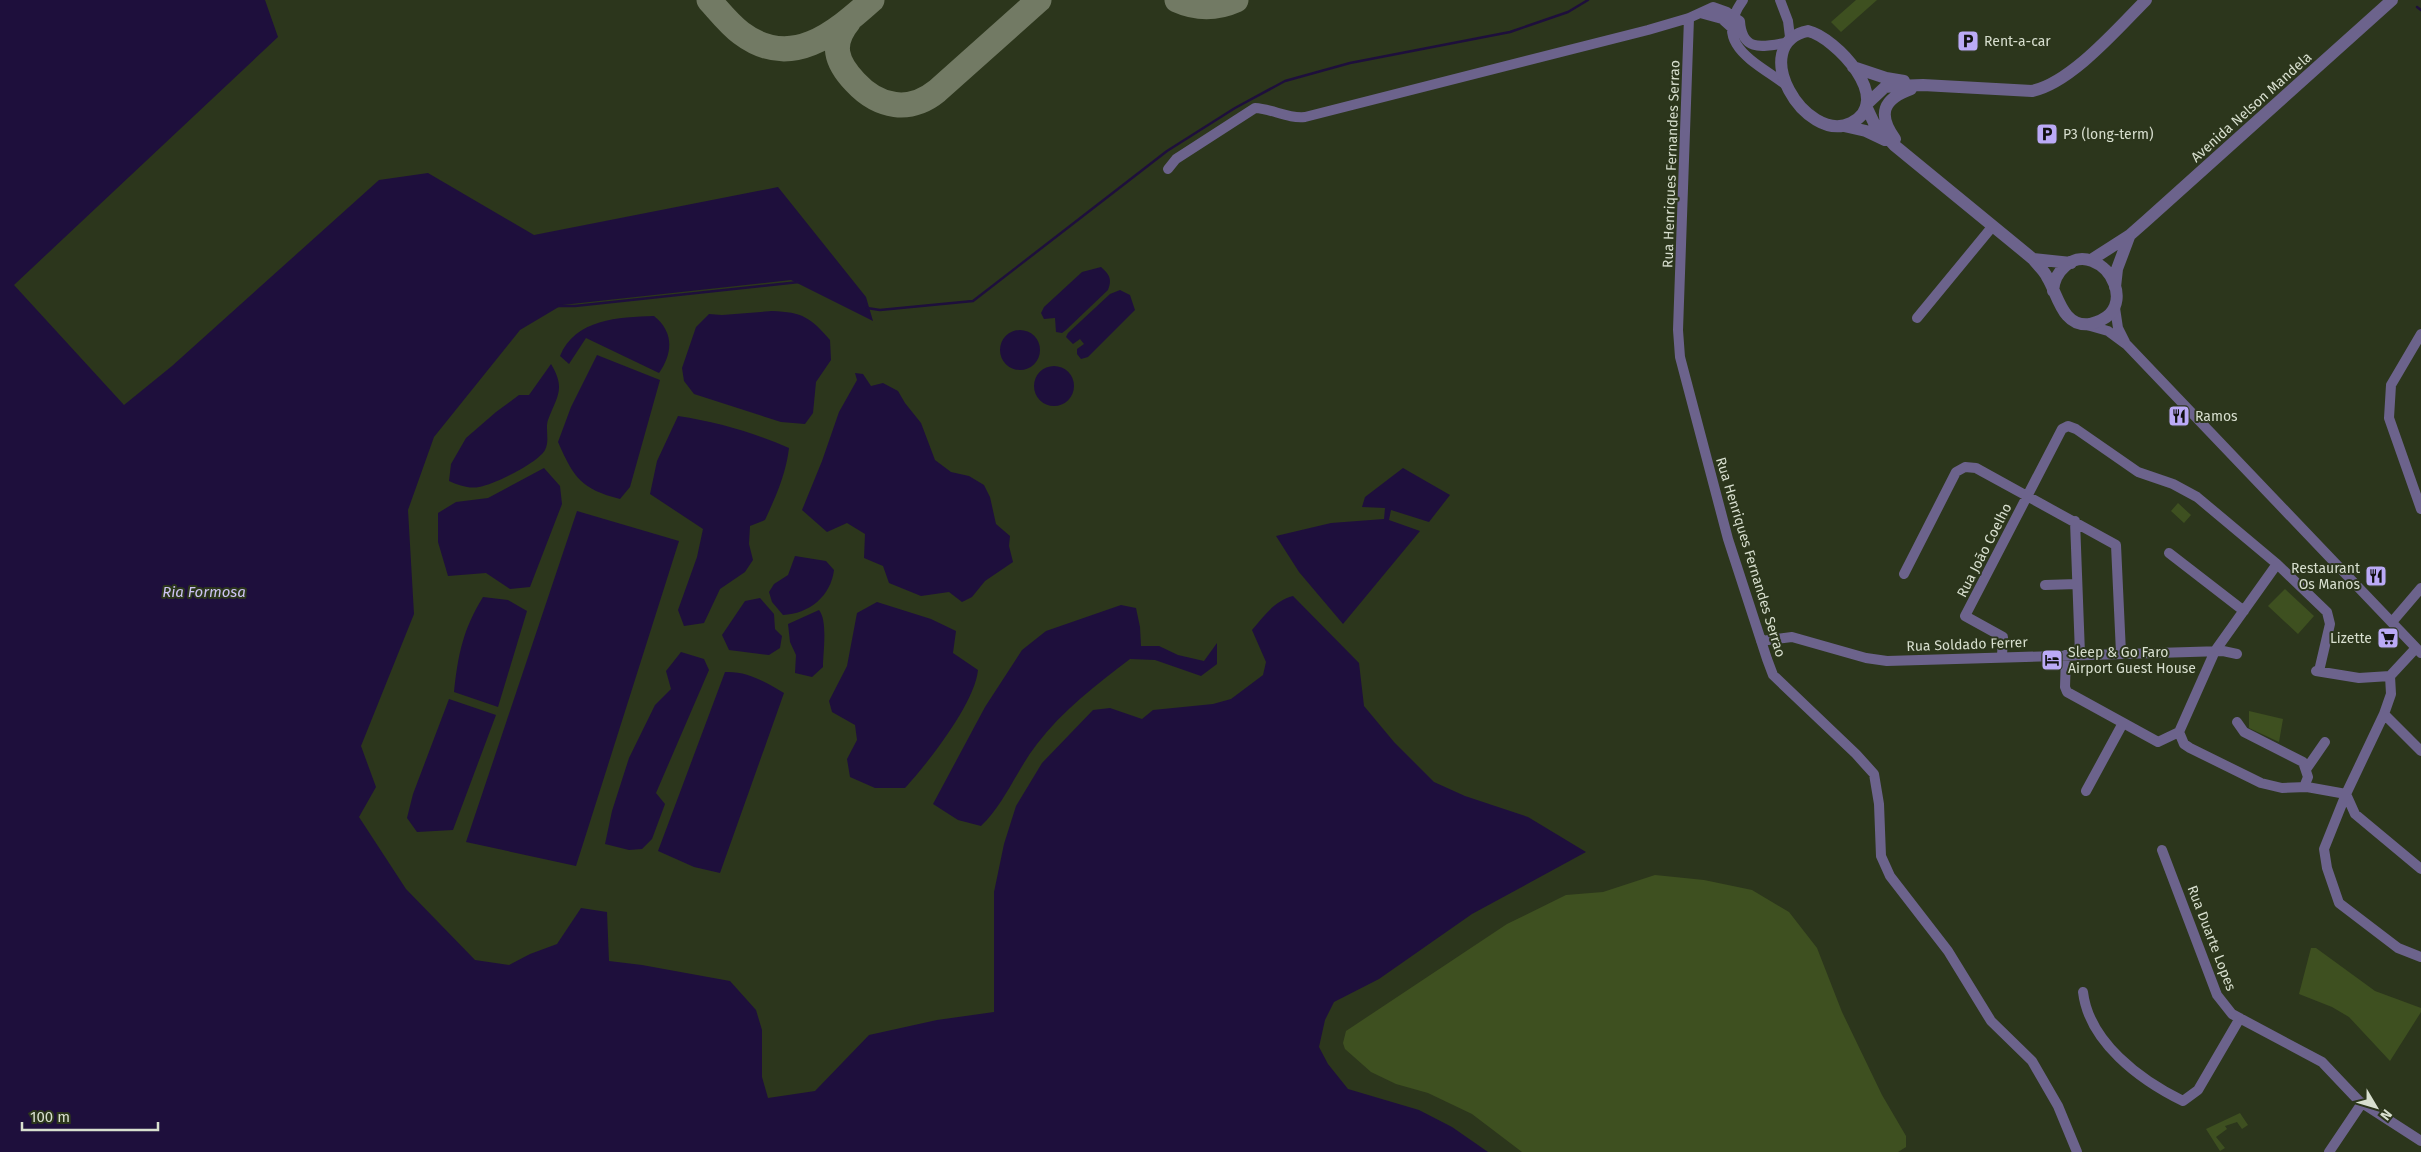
<svg xmlns="http://www.w3.org/2000/svg" width="2421" height="1152" font-family="'Fira Sans',sans-serif">
	<rect width="100%" height="100%" fill="#2c361c"/>
	<path fill="#3e5020" d="M 1856,0 L 1877,0 L 1841,32 L 1831,22 Z
		M 2178,503 L 2191,515 L 2184,523 L 2171,511 Z
		M 2285,589 L 2314,616 L 2298,634 L 2268,606 Z
		M 2249,711 L 2283,719 L 2279,742 L 2249,728 Z
		M 1655,875 L 1704,880 L 1752,890 L 1789,912 L 1817,948 L 1842,1012 L 1882,1095 L 1906,1136 L 1906,1147 L 1898,1152 L 1522,1152 L 1472,1114 L 1428,1093 L 1396,1084 L 1371,1072 L 1345,1049 L 1343,1043 L 1346,1031 L 1507,924 L 1566,895 L 1603,892 Z
		M 2311,948 L 2316,948 L 2375,991 L 2421,1008 L 2421,1012 L 2390,1061 L 2349,1017 L 2332,1007 L 2299,994 Z
		M 2240,1113 L 2248,1125 L 2242,1129 L 2237,1122 L 2225,1126 L 2227,1129 L 2216,1137 L 2225,1148 L 2220,1151 L 2206,1129 Z"/>
	<path fill="#1e0f3c" d="M 0,0 L 265,0 L 278,37 L 14,285 L 124,405 L 172,366 L 379,180 L 428,173 L 534,235 L 778,187 L 866,297 L 873,321 L 791,280 L 562,305 L 520,330 L 434,437 L 408,510 L 414,614 L 361,746 L 376,787 L 359,817 L 406,889 L 475,960 L 509,965 L 530,954 L 557,944 L 581,908 L 607,912 L 609,961 L 642,965 L 730,981 L 756,1010 L 762,1030 L 762,1077 L 768,1098 L 815,1091 L 869,1035 L 937,1020 L 994,1012 L 994,892 L 1004,844 L 1016,806 L 1042,763 L 1093,710 L 1110,708 L 1142,719 L 1153,710 L 1213,704 L 1231,699 L 1263,675 L 1266,662 L 1252,630 C 1264,616 1274,601 1293,596 L 1359,663 L 1364,706 L 1394,742 L 1434,782 L 1465,796 L 1528,817 L 1586,852 L 1472,914 L 1379,979 L 1334,1002 L 1325,1020 L 1319,1047 L 1328,1064 L 1348,1089 L 1419,1110 L 1452,1127 L 1488,1152 L 0,1152 Z
		M 1101,267 C 1110,275 1112,279 1108,290 L 1066,330 L 1062,333 L 1056,332 L 1055,318 L 1044,319 L 1041,313 L 1044,307 L 1082,272 Z
		M 1120,290 L 1130,295 L 1135,310 L 1088,357 L 1081,359 L 1077,354 L 1077,349 L 1084,344 L 1080,339 L 1073,344 L 1066,337 L 1068,333 L 1110,294 Z
		M 772,311 C 803,312 811,318 830,340 L 831,360 L 816,382 L 813,413 L 805,424 L 781,422 L 694,394 L 684,381 L 682,368 L 696,327 L 709,314 L 722,315 Z
		M 654,316 C 674,332 673,353 659,373 L 586,338 L 569,364 L 560,356 C 575,319 619,317 654,316 Z
		M1000 350a20 20 0 1 1 40 0a20 20 0 1 1-40 0Z
		M 597,355 L 660,380 L 630,487 L 620,499 C 581,489 574,478 558,442 L 571,407 Z
		M 551,364 C 566,389 557,396 548,420 C 545,429 550,441 545,450 C 538,463 493,485 479,487 C 469,489 458,485 449,481 L 451,464 L 466,438 L 496,412 L 519,395 L 529,395 Z
		M1034 386a20 20 0 1 1 40 0a20 20 0 1 1-40 0Z
		M 855,373 L 863,374 L 871,386 L 883,383 L 898,391 L 905,403 L 921,423 L 935,460 L 951,472 L 969,476 L 984,485 L 990,497 L 996,524 L 1010,536 L 1009,546 L 1013,562 L 985,581 L 972,597 L 962,602 L 949,592 L 921,596 L 889,583 L 883,566 L 864,558 L 865,534 L 847,523 L 827,532 L 802,510 L 822,461 L 839,412 L 857,380 Z
		M 678,416 C 717,422 752,432 789,448 C 786,474 776,496 765,520 L 750,526 L 749,544 L 753,560 L 745,572 L 720,589 L 704,623 L 684,626 L 678,610 L 697,557 L 703,529 L 650,494 L 657,461 Z
		M 544,468 L 560,486 L 562,504 L 530,587 L 510,589 L 486,573 L 448,576 L 438,542 L 438,513 L 456,502 L 488,498 Z
		M 1403,468 L 1450,495 L 1429,522 L 1391,510 L 1389,520 L 1420,531 L 1343,624 L 1299,572 L 1276,536 L 1331,523 L 1384,519 L 1385,508 L 1362,507 L 1365,497 Z
		M 577,511 L 679,541 L 576,866 L 466,842 Z
		M 795,556 L 826,561 L 834,570 C 831,596 809,614 783,615 L 772,602 L 769,592 L 774,584 L 788,575 Z
		M 483,597 L 508,600 L 527,611 L 498,707 L 454,692 C 458,655 463,629 483,597 Z
		M 760,598 L 774,614 L 775,629 L 782,636 L 780,648 L 769,655 L 729,650 L 722,635 L 745,601 Z
		M 877,602 L 931,619 L 956,631 L 953,653 L 978,670 C 975,703 928,763 905,788 L 875,788 L 850,777 L 847,759 L 857,740 L 855,725 L 832,712 L 829,701 L 847,666 L 857,613 Z
		M 1121,605 L 1136,608 L 1140,627 L 1141,646 L 1159,646 L 1178,655 L 1204,661 L 1217,643 L 1217,664 L 1201,676 L 1155,660 L 1130,659 C 1097,684 1062,711 1037,744 C 1016,771 1005,803 981,826 L 958,820 L 933,804 L 985,707 L 1022,650 L 1046,631 Z
		M 819,610 C 828,621 823,652 823,667 L 812,677 L 795,673 L 796,655 L 790,642 L 788,624 Z
		M 681,652 L 704,659 L 709,670 L 656,793 L 665,804 L 652,839 L 642,849 L 629,850 L 605,844 L 612,811 L 629,758 L 655,705 L 671,689 L 666,671 Z
		M 725,672 C 748,671 765,682 784,693 L 720,873 L 694,867 L 658,851 Z
		M 449,699 L 496,715 L 453,830 L 417,832 L 407,818 L 413,794 Z"/>
	<g fill="none" stroke-linecap="round" stroke-linejoin="round">
		<path stroke="#1e0f3c" stroke-width="2.5" d="M 2417,7 L 2421,10
			M 558,306 L 575,306 L 799,282
			M 867,308 L 880,310 L 973,301 L 1167,151 L 1235,108 L 1285,81 L 1350,63 L 1510,32 L 1568,12 L 1588,0"/>
		<path stroke="#727a64" stroke-width="25" d="M 709,0 C 719,11 729,24 741,33 C 791,71 835,33 872,0
			M 1177,0 C 1197,9 1216,9 1236,0
			M 849,21 C 830,44 836,62 855,82 C 879,108 910,113 937,91 L 1039,0"/>
		<path stroke="#6c638c" stroke-width="10" d="M 1743,0 C 1710,45 1758,63 1786,85
			M 1780,0 L 1788,21 L 1790,37
			M 1700,13 L 1722,19 L 1732,28
			M 1689,18 L 1678,330 L 1680,357 L 1728,539 L 1767,659 L 1773,675 L 1856,754 L 1874,774 L 1879,804 L 1881,856 L 1890,876 L 1948,951 L 1991,1021 L 2032,1061 L 2058,1106 L 2077,1152
			M 1168,169 L 1176,159 L 1255,108 C 1273,109 1288,119 1305,117 L 1648,30 L 1689,18 L 1713,7 L 1727,12 L 1740,21 C 1742,52 1762,47 1785,43
			M 2115,308 L 2118,328 L 2125,342
			M 1917,318 L 1992,227
			M 2087,325 L 2108,331 L 2127,345 L 2421,653
			M 2421,334 L 2391,385 L 2389,418 L 2421,509
			M 2075,521 L 2080,654
			M 2169,553 L 2244,611
			M 1904,574 L 1956,472 L 1965,467 L 1976,468 L 2116,545 L 2121,653
			M 2045,585 L 2077,584
			M 2392,622 L 2421,588
			M 1761,641 L 1792,637 L 1866,658 L 1887,661 L 2223,651 L 2237,654
			M 2416,648 L 2390,676 L 2391,694 L 2384,714 L 2346,794 L 2324,849 L 2327,868 L 2339,903 L 2398,948 L 2421,957
			M 2066,655 L 2065,687 L 2067,692 L 2158,742 L 2179,732
			M 2002,656 L 2003,637 L 1965,616 L 2062,429 L 2068,426 L 2076,429 L 2138,472 L 2173,484 L 2197,497 L 2277,564 L 2327,612 L 2330,624 L 2319,671
			M 2316,671 L 2359,678 L 2390,676
			M 2384,714 L 2421,751
			M 2237,722 L 2244,732 L 2303,762 L 2308,777 L 2304,787
			M 2179,732 L 2215,651 L 2277,564
			M 2179,732 L 2184,744 L 2190,748 L 2261,783 L 2282,788 L 2307,787 L 2346,794
			M 2307,768 L 2325,742
			M 2086,791 L 2123,723
			M 2346,794 L 2355,814 L 2421,869
			M 2162,850 L 2217,995 L 2232,1014 L 2322,1062 L 2359,1101 L 2421,1141
			M 2083,992 C 2089,1042 2140,1080 2183,1101 L 2198,1090 L 2240,1018
			M 2329,1152 L 2362,1103"/>
		<path stroke="#6c638c" stroke-width="12" d="M 1808,31 C 1835,37 1896,101 1851,123 C 1805,145 1746,44 1808,31 Z
			M 1853,67 L 1886,78 L 1904,81
			M 1868,103 L 1885,87 L 1895,86 L 1923,85 L 2032,91 C 2071,83 2118,28 2146,0
			M 1866,106 L 1874,123 L 1894,145 L 2033,259 C 2037,265 2044,270 2047,277 C 2058,294 2062,328 2090,324 C 2098,322 2104,320 2110,314 C 2125,297 2113,269 2092,261 C 2072,253 2054,272 2053,291
			M 1844,126 L 1866,131 L 1885,140
			M 1895,139 C 1877,114 1883,99 1911,89
			M 2033,259 L 2071,263
			M 2091,260 L 2130,235 L 2147,220 L 2392,0
			M 2115,287 L 2117,269 L 2129,237"/>
	</g>
	<defs>
		<g id="parking-square" transform="scale(1.125)"><rect x="-9" y="-9" width="18" height="18" rx="4" fill="#bbaaf6" stroke="#2c361c"/><path d="M-3.5-5.5H1a3.5 3.5 0 0 1 0 7H-1V5.5H-3.5ZM-1-3.4V-.6H.8a1.4 1.4 0 0 0 0-2.8Z" fill="#111"/></g>
		<g id="restaurant-square" transform="scale(1.125)"><rect x="-9" y="-9" width="18" height="18" rx="4" fill="#bbaaf6" stroke="#2c361c"/><path d="M-5-6h1v4h1v-4h1v4h1v-4h1v5L-1.5 .5V6h-2V.5L-5-1ZM5-6V6H3V1.5H1.5Q1.5-4 5-6Z" fill="#111"/></g>
		<g id="supermarket-square" transform="scale(1.125)"><rect x="-9" y="-9" width="18" height="18" rx="4" fill="#bbaaf6" stroke="#2c361c"/><path d="M-6-5.5h2.5l.6 2H6L4.5 2H-2.5L-4.4-4H-6ZM-1.5 3.2a1.3 1.3 0 1 0 .1 0ZM3 3.2a1.3 1.3 0 1 0 .1 0Z" fill="#111"/></g>
		<g id="hotel-square" transform="scale(1.125)"><rect x="-9" y="-9" width="18" height="18" rx="4" fill="#bbaaf6" stroke="#2c361c"/><path d="M-6-4.5h1.5V1H6V5H4.5V3h-9V5H-6ZM-4 0a1.8 1.8 0 1 1 3.6 0ZM.5 0V-2.5h3Q6-2.5 6 0Z" fill="#111"/></g>
	</defs>
	<g fill-rule="evenodd">
		<use href="#parking-square" x="1968" y="41"/>
		<use href="#parking-square" x="2047" y="134"/>
		<use href="#restaurant-square" x="2179" y="416"/>
		<use href="#restaurant-square" x="2376" y="576"/>
		<use href="#supermarket-square" x="2388" y="638"/>
		<use href="#hotel-square" x="2052" y="660"/>
	</g>
	<g text-anchor="middle" stroke-width="4" stroke-linejoin="round" paint-order="stroke">
		<g font-size="14" fill="#d8dfcf" stroke="#2c361c" text-anchor="start">
			<text x="1984" y="46">Rent-a-car</text>
			<text x="2063" y="139">P3 (long-term)</text>
			<text x="2195" y="421">Ramos</text>
			<text x="2360" y="573" text-anchor="end">Restaurant<tspan x="2360" dy="16">Os Manos</tspan></text>
			<text x="2372" y="643" text-anchor="end">Lizette</text>
			<text x="2068" y="657">Sleep &amp; Go Faro<tspan x="2068" dy="16">Airport Guest House</tspan></text>
		</g>
		<g font-size="14" fill="#d8dfcf" stroke="#2c361c">
			<text transform="translate(2251 107) rotate(-42)" y="5">Avenida Nelson Mandela</text>
			<text transform="translate(1671 164) rotate(-88)" y="5">Rua Henriques Fernandes Serrao</text>
			<text transform="translate(1984 550) rotate(-63)" y="5">Rua João Coelho</text>
			<text transform="translate(1751 557) rotate(73)" y="5">Rua Henriques Fernandes Serrao</text>
			<text transform="translate(1967 644) rotate(-2)" y="5">Rua Soldado Ferrer</text>
			<text transform="translate(2212 938) rotate(69)" y="5">Rua Duarte Lopes</text>
		</g>
		<g font-size="15" font-style="italic" fill="#cdc3f3" stroke="#2c361c">
			<text x="204" y="597">Ria Formosa</text>
		</g>
	</g>
	<g transform="translate(2376 1107) rotate(128)" stroke="#2c361c" stroke-width="4" paint-order="stroke">
	<path d="M0-4L9 19L0 12L-9 19Z" fill="#d8dfcf"/>
	<text y="-8" font-size="14" font-weight="bold" text-anchor="middle" fill="#d8dfcf">N</text>
	</g>
	<path d="M22 1122v8h136v-8" fill="none" stroke="#d8dfcf" stroke-width="2.5"/>
	<text x="30" y="1122" font-size="15" fill="#d8dfcf" stroke="#2c361c" stroke-width="4" paint-order="stroke">100 m</text>
</svg>
